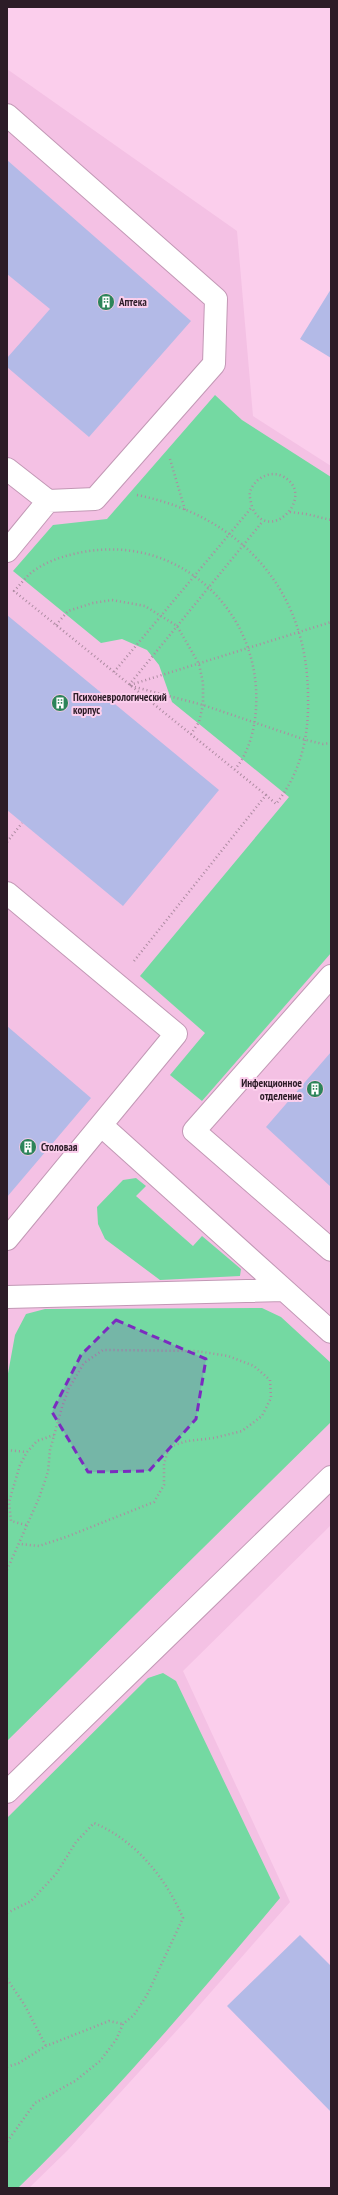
<svg xmlns="http://www.w3.org/2000/svg" width="338" height="2195" font-family="'PT Sans Narrow',sans-serif">
	<rect width="100%" height="100%" fill="#fbceec"/>
	<path fill="#f4c1e4" d="M 7,69 L 237,231 L 253,416 L 331,466 L 331,1525 L 183,1671 L 290,1902 L 190,2016 L 68,2150 L 29,2188 L 7,2188 Z"/>
	<path fill="#74d9a2" d="M 215,395 L 242,420 L 331,477 L 331,953 L 202,1101 L 170,1075 L 205,1033 L 140,976 L 289,797 L 172,702 L 159,665 L 147,650 L 122,639 L 101,643 L 13,571 L 53,525 L 107,519 Z
		M 136,1178 L 146,1186 L 136,1196 L 193,1246 L 202,1236 L 241,1269 L 240,1276 L 160,1280 L 105,1239 L 98,1224 L 97,1207 L 123,1180 Z
		M 262,1308 L 281,1317 L 331,1363 L 331,1422 L 7,1741 L 7,1379 L 15,1335 L 26,1314 L 45,1309 Z
		M 163,1673 L 176,1681 L 280,1898 C 196,1998 112,2097 18,2188 L 7,2188 L 7,1818 L 148,1678 Z"/>
	<path fill="#b3bae7" d="M 7,160 L 191,321 L 89,437 L 7,367 L 7,358 L 50,309 L 7,274 Z
		M 331,289 L 331,358 L 300,339 Z
		M 7,615 L 219,790 L 123,906 L 7,810 Z
		M 7,1026 L 91,1098 L 7,1197 Z
		M 331,1052 L 331,1187 L 266,1127 Z
		M 300,1935 L 331,1966 L 331,2112 L 227,2006 Z"/>
	<g fill="none" stroke-linecap="round" stroke-linejoin="round">
		<g stroke="#c298b5" stroke-width="24">
			<path id="minor" d="M 7,115 L 216,299 L 214,364 L 95,499 L 48,501 L 7,469
				M 7,551 L 48,501
				M 7,893 L 176,1034 L 7,1239
				M 331,976 L 194,1131 L 331,1250
				M 101,1125 L 331,1332
				M 7,1297 L 284,1290
				M 7,1792 L 331,1477"/>
		</g>
		<path stroke="#ad8ba1" stroke-width="2.5" stroke-dasharray="1 3" stroke-linecap="butt" d="M 170,459 L 185,510
			M 137,495 C 241,516 308,590 308,697 C 309,737 301,772 276,804 L 266,795
			M 290,512 L 306,514 L 331,520
			M 56,625 L 68,611 L 93,603 L 112,600 L 145,606 L 177,626 L 199,664 L 203,683 L 203,705 L 199,722 L 191,734
			M 114,672 L 252,507 C 251,502 249,496 250,492 C 254,479 269,470 282,476 C 319,494 269,547 252,507
			M 129,685 L 263,521
			M 130,685 L 331,622
			M 131,686 L 203,705 L 306,740 L 323,744 L 331,743
			M 7,842 L 22,823
			M 134,961 L 266,795 L 14,591 C 21,584 27,575 35,570 C 49,560 67,555 83,552 C 179,534 262,611 256,708 C 255,728 249,753 235,769
			M 7,1450 L 26,1452
			M 26,1525 L 11,1521 L 9,1502 L 20,1465 L 27,1452 L 37,1441 L 54,1435
			M 7,1570 L 39,1498 L 48,1472 L 50,1450 L 62,1407 L 69,1388 L 84,1363 L 103,1350 L 196,1351 L 228,1356 L 254,1366 L 270,1380 L 271,1398 L 262,1416 L 242,1431 L 214,1438 L 187,1441 L 169,1447 L 164,1464 L 164,1485 L 154,1502 L 66,1537 L 39,1546 L 20,1544
			M 7,1913 L 31,1901 L 56,1874 L 76,1842 L 94,1823 C 135,1840 166,1878 183,1918 L 147,1995 L 134,2015 L 123,2024 L 116,2040 L 100,2061 L 75,2081 L 35,2103 L 7,2142
			M 7,1979 L 24,2004 L 46,2046
			M 7,2067 L 19,2063 L 46,2046 L 109,2021 L 123,2024"/>
		<use href="#minor" stroke="#fff" stroke-width="22"/>
	</g>
	<path fill="#7b2cbf" fill-opacity="0.2" stroke="#7b2cbf" stroke-width="3" stroke-dasharray="8 5" stroke-linejoin="round" d="M 116,1320 L 206,1359 L 196,1419 L 149,1471 L 88,1472 L 52,1412 L 81,1355 Z"/>
	<defs>
		<g id="building-disc" transform="scale(0.9)"><circle r="9.5" fill="#2c8459" stroke="#fbceec"/><path d="M-4-6H4V6H1V3H-1V6H-4ZM-2.5-4.3h1.7v1.8h-1.7ZM.8-4.3h1.7v1.8H.8ZM-2.5-1h1.7V.8h-1.7ZM.8-1h1.7V.8H.8Z" fill="#fff"/></g>
	</defs>
	<g fill-rule="evenodd">
		<use href="#building-disc" x="106" y="302"/>
		<use href="#building-disc" x="60" y="703"/>
		<use href="#building-disc" x="315" y="1089"/>
		<use href="#building-disc" x="28" y="1147"/>
	</g>
	<g text-anchor="middle" stroke-width="4" stroke-linejoin="round" paint-order="stroke">
		<g font-size="11" font-weight="bold" fill="#2c1c27" stroke="#fbceec" text-anchor="start">
			<text x="119" y="306">Аптека</text>
			<text x="73" y="701">Психоневрологический<tspan x="73" dy="13">корпус</tspan></text>
			<text x="302" y="1087" text-anchor="end">Инфекционное<tspan x="302" dy="13">отделение</tspan></text>
			<text x="41" y="1151">Столовая</text>
		</g>
	</g>
	<rect width="338" height="2195" fill="none" stroke="#2c1c27" stroke-width="16"/>
</svg>
